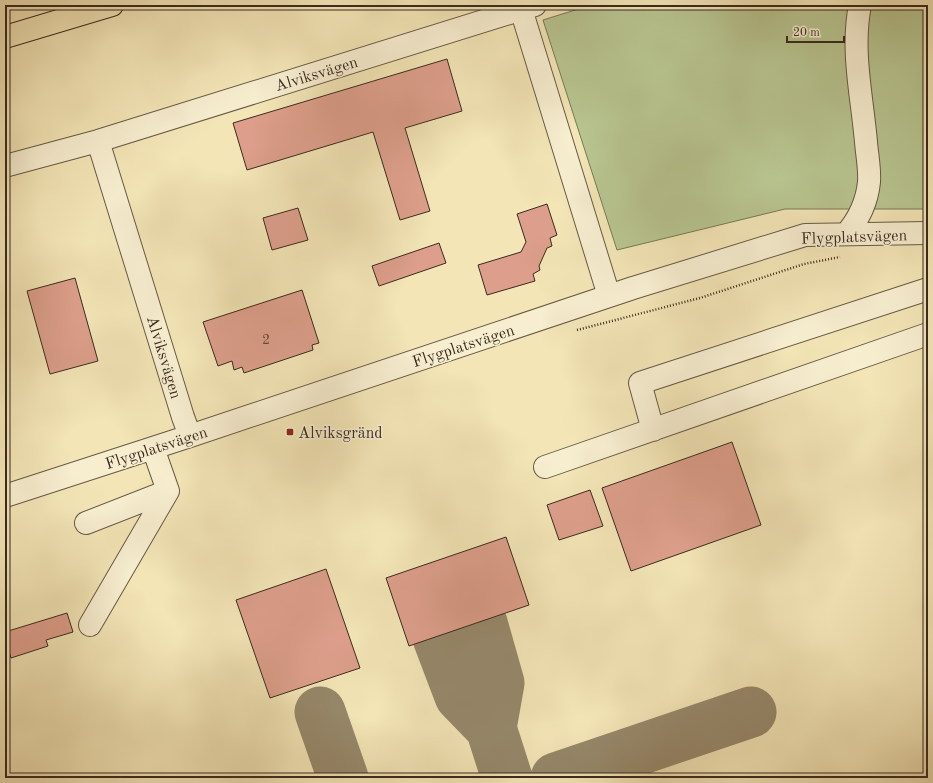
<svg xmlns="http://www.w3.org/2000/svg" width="933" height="783" font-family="'Old Standard TT',serif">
	<rect width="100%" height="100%" fill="#f3e5b6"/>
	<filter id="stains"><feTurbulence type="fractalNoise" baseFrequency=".005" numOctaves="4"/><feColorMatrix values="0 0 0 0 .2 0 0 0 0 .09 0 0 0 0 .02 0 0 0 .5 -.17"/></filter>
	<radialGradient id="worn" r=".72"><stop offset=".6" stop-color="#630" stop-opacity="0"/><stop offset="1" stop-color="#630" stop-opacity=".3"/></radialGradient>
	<path fill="#b8c590" stroke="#787858" d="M 591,5 L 928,5 L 928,209 L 785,209 L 617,250 L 543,20 Z"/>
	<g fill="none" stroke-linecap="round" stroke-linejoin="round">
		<path stroke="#96886b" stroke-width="51" d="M 482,623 L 499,683 L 491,728
			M 438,638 L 460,696 L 491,728 L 507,778
			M 320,712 L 343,778
			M 556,778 L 751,712"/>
	</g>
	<path fill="#dd9f8b" stroke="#392a20" d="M 447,59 L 462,111 L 405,128 L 430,211 L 400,220 L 373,132 L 247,170 L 233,123 Z
		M 547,204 L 557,235 L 550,238 L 552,246 L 547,248 L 539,266 L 540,270 L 533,274 L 535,281 L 487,295 L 478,265 L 521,252 L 526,242 L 517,214 Z
		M 298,208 L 308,240 L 272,250 L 263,218 Z
		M 439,243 L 446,263 L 379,286 L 372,266 Z
		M 75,278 L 98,361 L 50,374 L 27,291 Z
		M 302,290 L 319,343 L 312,345 L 313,350 L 244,373 L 242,367 L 234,370 L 232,361 L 218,366 L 203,322 Z
		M 732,442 L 761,525 L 631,571 L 602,488 Z
		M 590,490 L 603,526 L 559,540 L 547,505 Z
		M 506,537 L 529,605 L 409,646 L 386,578 Z
		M 326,569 L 360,668 L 270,698 L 236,600 Z
		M 67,613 L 73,632 L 46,640 L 48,646 L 11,658 L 5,639 L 5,632 Z"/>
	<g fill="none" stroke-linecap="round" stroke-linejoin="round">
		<g stroke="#685946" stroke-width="24">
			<path id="minor" d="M 521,9 L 609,296
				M 98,141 L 183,417 L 190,436
				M 5,166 L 98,141 L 535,5
				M 846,234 C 859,219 867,202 869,182 C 870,169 867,155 866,142 C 862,96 851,51 860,5
				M 653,430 L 640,383 L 928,289
				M 153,448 L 168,491
				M 545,467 L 928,334
				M 5,496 L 190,436 L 633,288 L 805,235 L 928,233
				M 86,523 L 168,491
				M 90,625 L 168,491"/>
		</g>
		<g stroke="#392a20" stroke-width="24">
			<path id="highway" d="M 5,37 L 112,5"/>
		</g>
		<path stroke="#392a20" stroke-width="2.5" stroke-dasharray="1 2" stroke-linecap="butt" d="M 577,330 L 700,298 L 804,264 L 840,257"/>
		<use href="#minor" stroke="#f7eed0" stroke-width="22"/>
		<use href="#highway" stroke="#f3e5b6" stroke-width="22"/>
	</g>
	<rect fill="#8f2418" stroke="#f7eed0" stroke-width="1.5" x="286" y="428" width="8" height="8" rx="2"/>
	<g text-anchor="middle" stroke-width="3" stroke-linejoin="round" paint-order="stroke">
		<g font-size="14" fill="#62473b">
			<text x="266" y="344">2</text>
		</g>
		<g font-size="16" fill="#392a20" stroke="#f7eed0">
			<text transform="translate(316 73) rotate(-17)" y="6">Alviksvägen</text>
			<text transform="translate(854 236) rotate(-2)" y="6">Flygplatsvägen</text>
			<text transform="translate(463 345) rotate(-18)" y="6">Flygplatsvägen</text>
			<text transform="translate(165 357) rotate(73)" y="6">Alviksvägen</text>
			<text transform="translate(156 447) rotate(-18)" y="6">Flygplatsvägen</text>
		</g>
		<g font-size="16" fill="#392a20" stroke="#f7eed0" text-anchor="start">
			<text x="298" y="438">Alviksgränd</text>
		</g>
	</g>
	<rect width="933" height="783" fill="none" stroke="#f3e5b6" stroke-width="20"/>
	<rect x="6" y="6" width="921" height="771" fill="none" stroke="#392a20" stroke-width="2"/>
	<rect x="10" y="10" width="913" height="763" fill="none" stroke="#392a20"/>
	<path d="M787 36v6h57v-6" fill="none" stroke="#392a20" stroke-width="2"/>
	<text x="793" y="36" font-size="12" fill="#392a20" stroke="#f7eed0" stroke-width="3" paint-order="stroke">20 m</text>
	<rect width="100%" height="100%" filter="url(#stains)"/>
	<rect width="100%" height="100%" fill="url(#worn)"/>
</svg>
